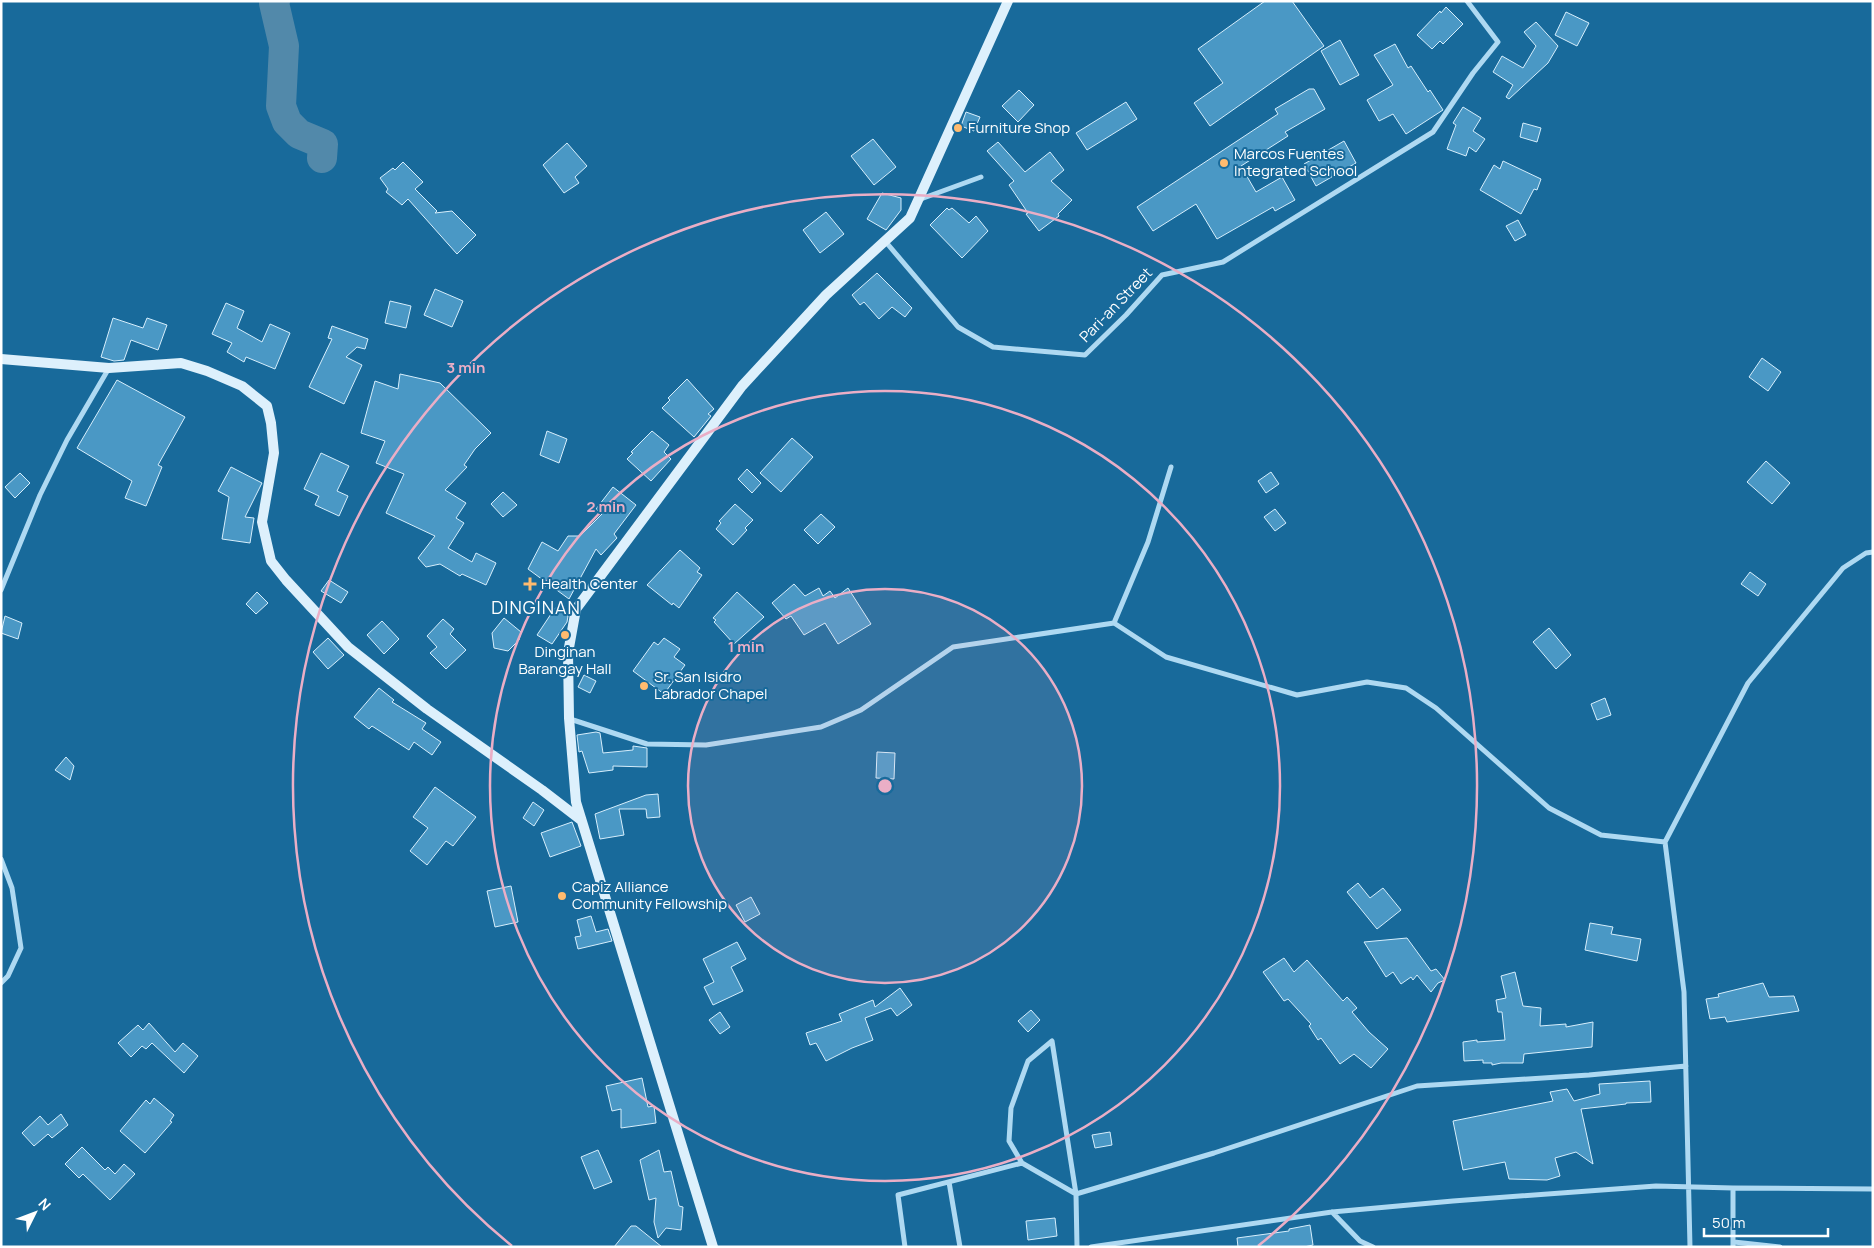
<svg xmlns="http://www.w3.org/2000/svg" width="1874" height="1248" font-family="Manrope,sans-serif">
	<rect width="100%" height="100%" fill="#186a9b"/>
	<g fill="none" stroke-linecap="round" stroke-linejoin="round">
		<path stroke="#5289aa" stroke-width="30" d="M 275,1 L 274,3 L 284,46 L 281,106 L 287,122 L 299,134 L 323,144 L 322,158"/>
	</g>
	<path fill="#4a98c5" stroke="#d6eefc" d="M 1265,1 L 1292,1 L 1324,46 L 1210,126 L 1194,103 L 1223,83 L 1198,49 Z
		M 1446,7 L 1463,24 L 1443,44 L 1440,41 L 1432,49 L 1417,35 L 1440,11 L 1441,13 Z
		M 1566,12 L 1589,23 L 1577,46 L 1555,35 Z
		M 1536,22 L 1558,46 L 1548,63 L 1509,99 L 1506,97 L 1513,85 L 1493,72 L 1502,56 L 1523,68 L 1536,46 L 1524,32 Z
		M 1340,40 L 1359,75 L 1340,85 L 1321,51 Z
		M 1395,44 L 1408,68 L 1411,66 L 1428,92 L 1430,90 L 1443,110 L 1406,134 L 1393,114 L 1379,121 L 1367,100 L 1393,85 L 1374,55 Z
		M 1309,89 L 1314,89 L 1325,109 L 1285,132 L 1288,136 L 1241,166 L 1256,192 L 1282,177 L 1295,200 L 1275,211 L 1273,207 L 1217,239 L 1196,204 L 1153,231 L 1137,207 L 1278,114 L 1275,109 Z
		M 1019,90 L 1034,105 L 1018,122 L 1002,106 Z
		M 1126,102 L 1137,119 L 1087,150 L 1076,133 Z
		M 1463,107 L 1481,118 L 1473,131 L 1485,139 L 1476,152 L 1469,147 L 1466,156 L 1447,149 L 1456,125 L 1453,123 Z
		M 966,112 L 980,117 L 974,131 L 961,126 Z
		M 1523,123 L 1541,128 L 1537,142 L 1520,137 Z
		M 873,139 L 896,167 L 874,185 L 851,156 Z
		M 1344,141 L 1356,163 L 1316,186 L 1304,164 Z
		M 998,142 L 1025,172 L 1050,152 L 1064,170 L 1051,181 L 1072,200 L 1058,214 L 1059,216 L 1039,231 L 1026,214 L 1028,213 L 1009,185 L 1014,181 L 987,151 Z
		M 567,143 L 587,166 L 575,177 L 579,183 L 564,193 L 543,165 Z
		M 1503,161 L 1541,179 L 1537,190 L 1534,189 L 1521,214 L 1480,190 L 1494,165 L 1500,169 Z
		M 403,162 L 423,182 L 415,189 L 437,211 L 435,213 L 452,211 L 476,235 L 457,254 L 408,199 L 402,205 L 386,192 L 388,189 L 380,178 L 393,168 L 395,170 Z
		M 882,193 L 901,198 L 901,210 L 886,230 L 867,219 Z
		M 947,208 L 949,210 L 952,208 L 969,223 L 976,216 L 988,231 L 962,258 L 930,225 Z
		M 826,212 L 844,234 L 820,253 L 803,230 Z
		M 1518,220 L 1526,235 L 1515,241 L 1506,226 Z
		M 877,273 L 912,308 L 905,317 L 892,307 L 879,319 L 864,302 L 860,305 L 852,295 Z
		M 435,289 L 463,301 L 452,327 L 424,315 Z
		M 390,301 L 411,306 L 406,328 L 385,323 Z
		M 226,303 L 244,311 L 237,328 L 262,342 L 270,324 L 290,333 L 275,369 L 246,357 L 244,362 L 227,352 L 232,343 L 212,334 Z
		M 113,318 L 143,328 L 147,318 L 167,325 L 158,350 L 131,340 L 124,360 L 114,361 L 101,357 Z
		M 332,326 L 368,339 L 365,349 L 357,347 L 346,357 L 362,365 L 344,404 L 309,387 L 332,339 L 328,338 Z
		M 1762,358 L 1781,372 L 1768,391 L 1749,377 Z
		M 400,374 L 440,383 L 491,433 L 475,449 L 464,465 L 467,467 L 445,490 L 466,503 L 456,518 L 464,523 L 448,548 L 472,562 L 476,553 L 496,563 L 486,585 L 462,574 L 460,576 L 440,564 L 426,567 L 418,558 L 435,536 L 386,513 L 404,474 L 376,463 L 385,441 L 361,433 L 375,381 L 398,389 Z
		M 687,379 L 714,409 L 708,414 L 711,416 L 694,437 L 662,408 L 670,400 L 668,398 Z
		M 117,380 L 185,417 L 158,465 L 162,467 L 146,506 L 125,498 L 132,481 L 77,448 Z
		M 547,431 L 567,439 L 559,463 L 540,455 Z
		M 652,431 L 669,445 L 664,452 L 671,459 L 651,481 L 627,459 L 633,453 L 631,452 Z
		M 792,438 L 813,457 L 781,492 L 760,473 Z
		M 321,453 L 349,466 L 337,491 L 348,496 L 339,516 L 315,505 L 319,496 L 304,489 Z
		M 1766,461 L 1790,483 L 1772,504 L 1747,482 Z
		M 231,467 L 262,483 L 245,517 L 254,518 L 250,543 L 222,539 L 229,497 L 218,491 Z
		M 747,469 L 761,483 L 752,493 L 738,479 Z
		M 1271,472 L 1279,484 L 1266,493 L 1258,481 Z
		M 20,473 L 30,483 L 15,498 L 5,487 Z
		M 613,487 L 636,505 L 614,534 L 617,538 L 601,555 L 596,549 L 569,599 L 528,569 L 542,542 L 558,551 L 568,536 L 580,536 L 602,514 L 596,509 Z
		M 503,492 L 517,505 L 503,517 L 491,504 Z
		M 735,504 L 753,520 L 745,528 L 747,530 L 733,545 L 716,529 L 721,523 L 719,521 Z
		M 1275,509 L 1286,523 L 1275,531 L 1264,517 Z
		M 821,514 L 835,527 L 818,544 L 804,530 Z
		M 680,550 L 700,568 L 697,572 L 702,575 L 679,608 L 673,603 L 672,605 L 647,585 Z
		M 1750,572 L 1766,584 L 1758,596 L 1741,584 Z
		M 329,580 L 348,592 L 341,603 L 321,591 Z
		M 794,584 L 805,596 L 819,588 L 823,596 L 830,591 L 835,598 L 848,588 L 871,624 L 838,644 L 825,623 L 804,635 L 791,616 L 786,619 L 772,603 Z
		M 257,592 L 268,603 L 256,614 L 246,604 Z
		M 737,592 L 764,617 L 734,644 L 714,622 L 716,620 L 713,618 Z
		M 555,608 L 568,616 L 567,622 L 552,644 L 537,635 Z
		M 5,616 L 22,623 L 18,639 L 1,633 Z
		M 504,618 L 521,632 L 519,640 L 508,651 L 494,648 L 492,633 Z
		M 443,619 L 454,629 L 450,634 L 466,650 L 446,669 L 430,653 L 437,647 L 427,636 Z
		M 382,621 L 399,639 L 384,654 L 367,635 Z
		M 1549,628 L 1571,655 L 1556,669 L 1533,642 Z
		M 328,638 L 344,655 L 328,669 L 313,652 Z
		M 664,638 L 680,649 L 674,657 L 685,665 L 664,694 L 633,671 L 654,642 L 658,645 Z
		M 584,675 L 596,681 L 590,693 L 578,687 Z
		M 379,688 L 394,700 L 392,702 L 426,723 L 422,729 L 441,742 L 432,755 L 414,742 L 409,750 L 372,726 L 369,729 L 354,717 Z
		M 1605,698 L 1611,715 L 1597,720 L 1591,704 Z
		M 596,732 L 600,733 L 603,753 L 633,750 L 633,746 L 647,748 L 647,767 L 613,766 L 613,770 L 589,773 L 582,751 L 579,752 L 577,735 Z
		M 877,752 L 895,753 L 894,779 L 876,778 Z
		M 66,757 L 74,766 L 70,780 L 55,770 Z
		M 435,787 L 476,817 L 453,846 L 446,841 L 427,865 L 410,851 L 428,828 L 413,817 Z
		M 658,794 L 660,817 L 647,818 L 646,809 L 619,809 L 624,835 L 600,839 L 595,814 L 646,795 Z
		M 533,802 L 544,810 L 534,826 L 523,818 Z
		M 572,822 L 581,846 L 550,857 L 541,833 Z
		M 1358,883 L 1370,898 L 1383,888 L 1401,910 L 1377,929 L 1347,892 Z
		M 511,886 L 518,922 L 495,927 L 487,891 Z
		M 751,897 L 760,914 L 745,922 L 736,905 Z
		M 591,916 L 596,932 L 608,929 L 612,941 L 578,949 L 575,937 L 581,936 L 577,920 Z
		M 1590,923 L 1613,927 L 1611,934 L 1641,939 L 1637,961 L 1585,950 Z
		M 1407,938 L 1431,971 L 1436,969 L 1445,980 L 1438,983 L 1431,992 L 1417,975 L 1413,980 L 1411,977 L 1401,984 L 1393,972 L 1386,977 L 1364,942 Z
		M 737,942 L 746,959 L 731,967 L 743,991 L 713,1005 L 704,987 L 714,982 L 703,959 Z
		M 1284,958 L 1294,972 L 1307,960 L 1343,1001 L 1347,997 L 1357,1008 L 1352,1012 L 1369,1032 L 1388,1049 L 1371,1068 L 1354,1054 L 1340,1064 L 1321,1038 L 1318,1040 L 1309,1026 L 1311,1024 L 1288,999 L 1284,1001 L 1263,972 Z
		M 1515,972 L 1523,1006 L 1541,1008 L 1540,1026 L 1566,1024 L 1566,1027 L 1593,1022 L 1592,1047 L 1524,1054 L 1523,1063 L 1501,1063 L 1492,1065 L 1492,1063 L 1483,1063 L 1483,1060 L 1464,1061 L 1463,1042 L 1477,1040 L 1477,1042 L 1505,1040 L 1502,1012 L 1498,1012 L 1496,1000 L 1506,998 L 1501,976 Z
		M 1763,983 L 1769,997 L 1794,996 L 1799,1011 L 1727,1022 L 1725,1017 L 1710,1019 L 1706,999 L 1719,997 L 1718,994 Z
		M 900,988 L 912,1005 L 897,1016 L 891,1008 L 865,1018 L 873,1040 L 852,1048 L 826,1061 L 816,1043 L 810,1045 L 806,1033 L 842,1021 L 839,1014 L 873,1000 L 875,1007 Z
		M 1031,1010 L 1040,1020 L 1028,1032 L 1018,1021 Z
		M 720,1012 L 730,1027 L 720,1034 L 709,1020 Z
		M 149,1023 L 175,1052 L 183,1043 L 198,1056 L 184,1073 L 152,1043 L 146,1049 L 142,1046 L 131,1057 L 118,1043 L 138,1025 L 143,1030 Z
		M 642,1078 L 648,1107 L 654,1106 L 656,1123 L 621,1128 L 621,1109 L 612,1111 L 606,1086 Z
		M 1650,1081 L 1651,1102 L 1626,1103 L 1626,1104 L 1581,1109 L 1593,1164 L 1576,1152 L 1555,1158 L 1560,1176 L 1547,1180 L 1509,1179 L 1505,1162 L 1463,1170 L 1453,1121 L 1553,1101 L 1550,1092 L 1567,1089 L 1574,1101 L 1600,1094 L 1599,1084 Z
		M 154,1098 L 174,1115 L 170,1121 L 172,1122 L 145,1153 L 120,1131 L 146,1100 L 150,1104 Z
		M 61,1114 L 68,1125 L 52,1138 L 48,1134 L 34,1146 L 22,1133 L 40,1116 L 48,1125 Z
		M 1110,1132 L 1112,1145 L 1095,1148 L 1092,1135 Z
		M 82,1147 L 105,1170 L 108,1167 L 115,1174 L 124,1164 L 135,1174 L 110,1200 L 83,1174 L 79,1178 L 65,1164 Z
		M 598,1150 L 612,1182 L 594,1189 L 581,1157 Z
		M 659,1150 L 664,1172 L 671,1171 L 679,1206 L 683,1207 L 681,1230 L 666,1228 L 658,1238 L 654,1222 L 656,1198 L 649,1200 L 640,1160 Z
		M 1055,1218 L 1057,1236 L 1028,1240 L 1026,1221 Z
		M 1310,1225 L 1313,1245 L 1304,1247 L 1238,1247 L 1237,1238 L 1289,1231 L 1289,1229 Z
		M 631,1226 L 636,1226 L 662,1247 L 614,1247 Z"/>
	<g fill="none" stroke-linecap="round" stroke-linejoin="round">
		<path stroke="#aed9f2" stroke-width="5" d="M 918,200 L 981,177
			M 885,241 L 958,327 L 993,347 L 1085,355 L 1126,315 L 1162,275 L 1223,262 L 1433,132 L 1473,73 L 1498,42 L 1467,1
			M 1,590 L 40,495 L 67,440 L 109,368
			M 1114,623 L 1148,542 L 1171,467
			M 570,719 L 647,744 L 706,745 L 821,727 L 861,710 L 953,647 L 1114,623 L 1166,657 L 1297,695 L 1367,682 L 1406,688 L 1436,708 L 1549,808 L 1601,835 L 1665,842
			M 1,859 L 12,888 L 21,948 L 8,976 L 1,983
			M 1052,1041 L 1076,1194 L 1022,1163 L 1009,1141 L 1011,1108 L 1028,1061 Z
			M 949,1182 L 960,1247
			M 1733,1188 L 1733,1247
			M 1332,1212 L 1360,1241 L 1373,1247
			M 1734,1242 L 1780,1247
			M 905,1247 L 898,1195 L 1022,1163
			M 1077,1247 L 1076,1194 L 1214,1153 L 1417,1086 L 1589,1075 L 1686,1066
			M 1091,1247 L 1332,1212 L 1453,1201 L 1656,1186 L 1733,1188 L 1873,1189
			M 1690,1247 L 1684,992 L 1665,842 L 1748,683 L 1843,568 L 1866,553 L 1873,552"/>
		<path stroke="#ddf0fc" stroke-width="10" d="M 1,359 L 109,368 L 181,363 L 207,371 L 242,386 L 267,406 L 271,423 L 274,453 L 262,522 L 271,561 L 286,580 L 348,647 L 427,709 L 542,790 L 581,820
			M 713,1247 L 576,802 L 569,718 L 568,653 L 576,609 L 742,386 L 826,295 L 910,218 L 1008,1"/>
	</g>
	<circle cx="885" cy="786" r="197" fill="#eaaec6" fill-opacity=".12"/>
	<g fill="none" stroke="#eaaec6" stroke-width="2.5">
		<circle cx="885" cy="786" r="197"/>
		<circle cx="885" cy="786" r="395"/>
		<path d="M512 1246A592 592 0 1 1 1258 1246"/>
	</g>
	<g fill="#ffbb6f" stroke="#186a9b" stroke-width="2">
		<circle cx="958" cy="128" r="5"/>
		<circle cx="1224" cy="163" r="5"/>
		<path d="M527.5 576.5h5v5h5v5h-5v5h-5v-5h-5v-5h5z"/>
		<circle cx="565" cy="635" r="5"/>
		<circle cx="644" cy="686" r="5"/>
		<circle cx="562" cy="896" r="5"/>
	</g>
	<g text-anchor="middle" stroke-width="4" stroke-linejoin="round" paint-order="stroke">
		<g font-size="15" fill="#fff" stroke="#186a9b" text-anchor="start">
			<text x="968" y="133">Furniture Shop</text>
			<text x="1234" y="159">Marcos Fuentes<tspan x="1234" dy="17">Integrated School</tspan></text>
			<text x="541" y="589">Health Center</text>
			<text x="565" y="657" text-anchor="middle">Dinginan<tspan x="565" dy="17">Barangay Hall</tspan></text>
			<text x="654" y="682">Sr. San Isidro<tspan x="654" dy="17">Labrador Chapel</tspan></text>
			<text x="572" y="892">Capiz Alliance<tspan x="572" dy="17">Community Fellowship</tspan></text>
		</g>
		<g font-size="15" fill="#fff" stroke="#186a9b">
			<text transform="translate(1116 305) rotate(-46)" y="5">Pari-an Street</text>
		</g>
		<g font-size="18" letter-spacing="1" fill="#fff" stroke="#186a9b">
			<text x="536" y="614">DINGINAN</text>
		</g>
	</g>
	<circle cx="885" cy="786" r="8" fill="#eaaec6" stroke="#186a9b" stroke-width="2.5"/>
	<g font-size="15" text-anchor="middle" font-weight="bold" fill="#eaaec6" stroke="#186a9b" stroke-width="4" stroke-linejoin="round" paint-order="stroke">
		<text x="466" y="373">3 min</text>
		<text x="606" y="512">2 min</text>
		<text x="746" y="652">1 min</text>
	</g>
	<rect width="1874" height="1248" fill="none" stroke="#ffffff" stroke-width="5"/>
	<g transform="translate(35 1213) rotate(48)" stroke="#186a9b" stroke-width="4" paint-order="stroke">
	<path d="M0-4L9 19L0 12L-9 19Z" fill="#ffffff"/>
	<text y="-8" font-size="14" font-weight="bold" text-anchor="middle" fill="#ffffff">N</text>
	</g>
	<path d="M1704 1228v8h124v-8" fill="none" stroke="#ffffff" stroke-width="2.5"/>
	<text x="1712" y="1228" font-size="15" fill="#ffffff" stroke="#186a9b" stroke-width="4" paint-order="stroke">50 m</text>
</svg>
